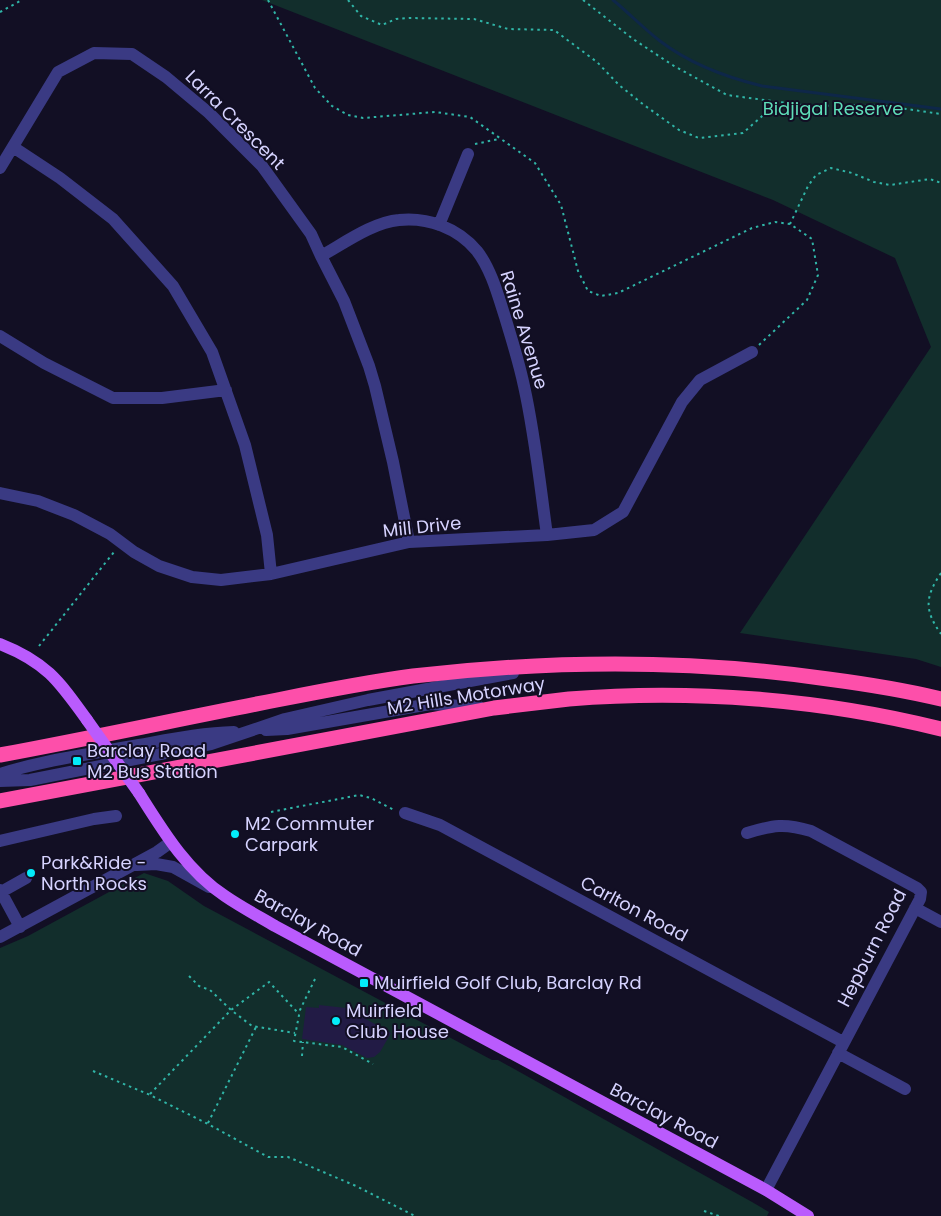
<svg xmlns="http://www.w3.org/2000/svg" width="941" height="1216" font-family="Poppins,sans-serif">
	<rect width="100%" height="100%" fill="#120f24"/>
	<path fill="#122e2c" d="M 262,0 L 941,0 L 941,667 L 916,659 L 740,633 L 931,347 L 895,258 L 773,200 Z
		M 144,873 L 168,881 L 204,906 L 492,1060 L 498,1060 L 752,1202 L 769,1212 L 767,1216 L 0,1216 L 0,948 L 28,936 Z"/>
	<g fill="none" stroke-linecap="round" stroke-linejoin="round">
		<path stroke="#0e2749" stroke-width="3" d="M 613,0 C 629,13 643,28 660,41 C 690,64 725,77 762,86 L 941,109"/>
	</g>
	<path fill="#221b45" d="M 319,1005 L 346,1008 L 391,1033 L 380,1052 L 374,1057 L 367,1058 L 342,1045 L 302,1039 L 306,1007 L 319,1008 Z"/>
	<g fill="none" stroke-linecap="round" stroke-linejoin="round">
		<path stroke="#30b5a7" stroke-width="2" stroke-dasharray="2.5 4" stroke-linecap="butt" d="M 268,0 L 315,88 L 332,106 L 348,115 L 363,118 L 435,112 L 470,117 L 535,163 L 561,205 L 578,271 L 588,291 L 601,296 L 618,293 L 752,228 L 775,222 L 790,224
			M 348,0 L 361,16 L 382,25 L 396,19 L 409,18 L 474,19 L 508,29 L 554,30 L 597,62 L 619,85 L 644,105 L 679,130 L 699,138 L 743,133 L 778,102
			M 583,0 L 633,39 L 674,66 L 727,95 L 809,106 L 879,105 L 941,114
			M 0,12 L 22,0
			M 475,144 L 499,139
			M 759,345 L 807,300 L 818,275 L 812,239 L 790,224 L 808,186 L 816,175 L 831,168 L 852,173 L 874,182 L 890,185 L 930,179 L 941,183
			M 941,573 C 925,597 924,610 941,634
			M 39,646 L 114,552
			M 271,812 L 359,795 L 371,798 L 394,810
			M 189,976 L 199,986 L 210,990 L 231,1010 L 252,1026 L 295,1033
			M 315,979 L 300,1010 L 294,1041 L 342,1047 L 373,1064
			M 302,1056 L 303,1042
			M 93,1071 L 150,1095 L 208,1124 L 268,1157 L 288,1157 L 356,1186 L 415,1216
			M 150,1094 L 231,1010 L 269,982 L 299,1014
			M 208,1123 L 256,1027
			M 704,1211 L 719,1216"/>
		<path stroke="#3a3a83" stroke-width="12" d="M 13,147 L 60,178 L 113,219 L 173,286 L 212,352 L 245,445 L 267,535 L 271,574
			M 0,168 L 58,72 L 94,53 L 132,54 L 166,77 L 209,113 L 262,166 L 311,234 L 321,256 L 344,301 L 369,366 L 375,386 L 393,462 L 409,542
			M 439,225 L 468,154
			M 321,256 C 343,244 373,222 399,220 C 428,217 458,228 477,251 C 491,269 498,295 505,317 C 512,340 519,362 524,386 C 535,435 540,485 547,535
			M 0,336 L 44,363 L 113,398 L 162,398 L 226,390
			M 0,493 L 38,501 L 74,515 L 110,534 L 134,552 L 159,566 L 192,577 L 221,580 L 271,574 L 409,542 L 547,535 L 594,530 L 623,512 L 682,402 L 700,380 L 752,352
			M 266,730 L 287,729 L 430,704 L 479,707
			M 0,774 C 41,761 85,755 127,747 C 163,741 198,733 234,732
			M 0,781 L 30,780 L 211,744 L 285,719 L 368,700 L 513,673
			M 405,813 L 440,825 L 843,1042
			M 747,833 C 774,825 784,823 811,831 L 917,888 L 921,892 L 920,899 L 766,1190
			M 0,841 L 94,819 L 116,816
			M 137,865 L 156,864 L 173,867 L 209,887
			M 0,890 L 20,927
			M 1,892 L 26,878
			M 915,908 L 941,922
			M 0,937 L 157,852 L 171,842
			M 838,1053 L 905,1089"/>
		<path stroke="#ba5bfd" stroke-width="12" d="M 0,644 C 46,662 59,681 87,720
			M 139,793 C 163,831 187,871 225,896 C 241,907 258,916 275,926 L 766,1190 L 808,1216"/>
		<path stroke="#fd4faa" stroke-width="15" d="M 0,755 C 92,738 184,718 277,700 C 322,691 368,682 413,676 C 551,660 691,659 828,679 C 866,684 904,690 941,699
			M 0,801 L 494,708 C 519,705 544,702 569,699 C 692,689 821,699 941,729"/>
		<path stroke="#ba5bfd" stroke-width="12" d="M 87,720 L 139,793"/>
	</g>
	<g fill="#03ecfa" stroke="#120f24" stroke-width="2">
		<rect x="72" y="756" width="10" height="10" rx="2.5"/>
		<circle cx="235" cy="834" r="5"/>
		<circle cx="31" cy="873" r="5"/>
		<rect x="359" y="978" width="10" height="10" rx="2.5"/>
		<circle cx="336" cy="1021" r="5"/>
	</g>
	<g text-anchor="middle" stroke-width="4" stroke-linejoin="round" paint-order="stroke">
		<g font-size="18" fill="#5fdeb9" stroke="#120f24">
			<text x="833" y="115">Bidjigal Reserve</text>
		</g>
		<g font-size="18" fill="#d6d3ff" stroke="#120f24">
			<text transform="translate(235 120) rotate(45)" y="6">Larra Crescent</text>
			<text transform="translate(524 330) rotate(73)" y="6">Raine Avenue</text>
			<text transform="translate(422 527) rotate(-6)" y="6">Mill Drive</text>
			<text transform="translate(466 696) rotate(-9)" y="6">M2 Hills Motorway</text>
			<text transform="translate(634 909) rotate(28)" y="6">Carlton Road</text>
			<text transform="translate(308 923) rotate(29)" y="6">Barclay Road</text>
			<text transform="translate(872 948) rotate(-63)" y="6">Hepburn Road</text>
			<text transform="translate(664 1116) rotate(28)" y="6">Barclay Road</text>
		</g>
		<g font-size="18" fill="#d6d3ff" stroke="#120f24" text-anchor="start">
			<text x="87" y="757">Barclay Road<tspan x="87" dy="21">M2 Bus Station</tspan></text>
			<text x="245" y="830">M2 Commuter<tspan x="245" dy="21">Carpark</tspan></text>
			<text x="41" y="869">Park&amp;Ride -<tspan x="41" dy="21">North Rocks</tspan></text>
			<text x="374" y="989">Muirfield Golf Club, Barclay Rd</text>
			<text x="346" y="1017">Muirfield<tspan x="346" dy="21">Club House</tspan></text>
		</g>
	</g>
</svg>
